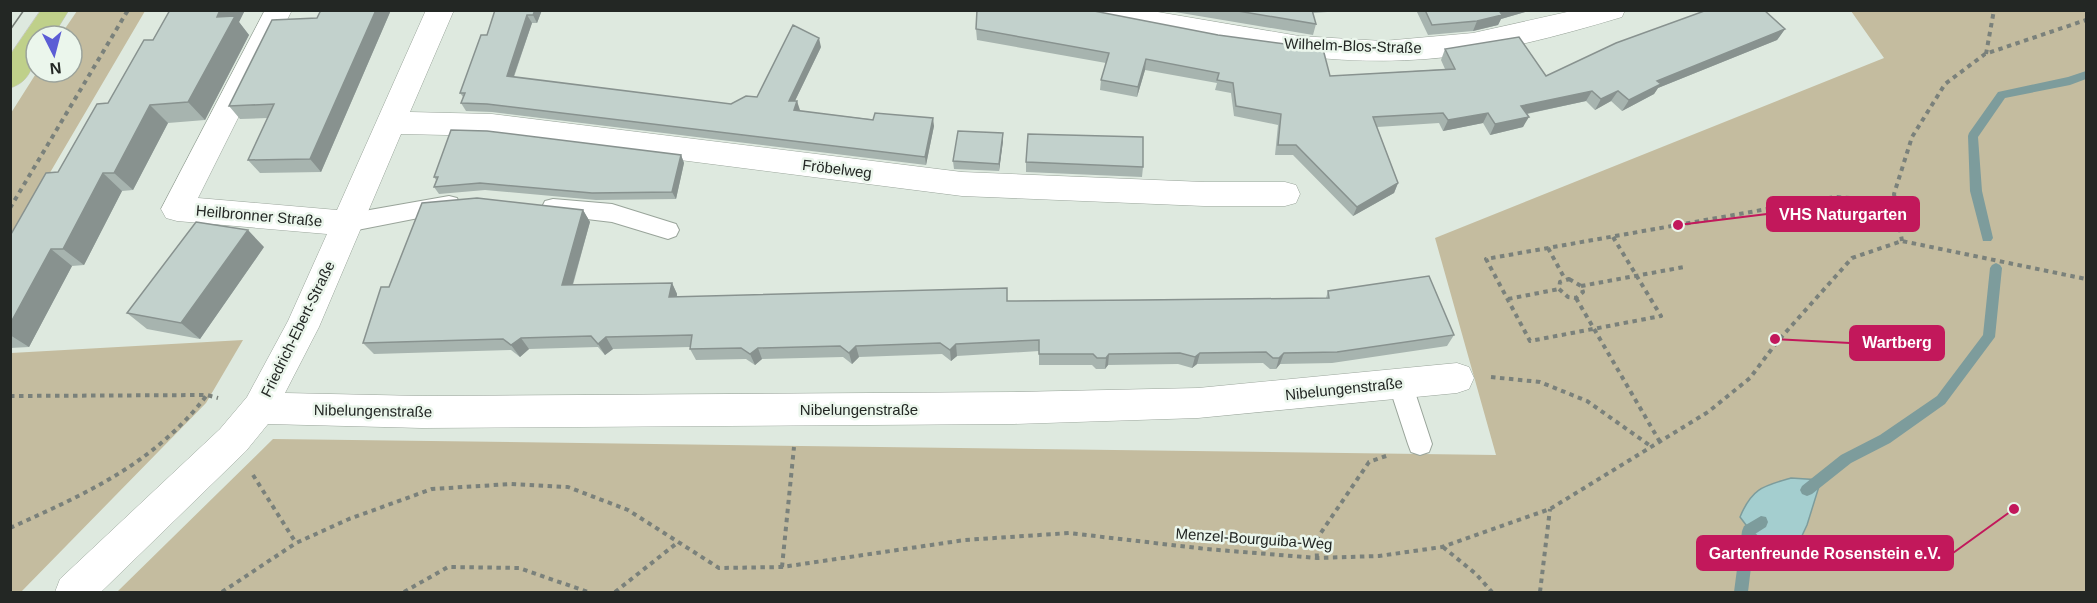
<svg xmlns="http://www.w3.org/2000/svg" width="2097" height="603" font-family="Helvetica,sans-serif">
	<rect width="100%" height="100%" fill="#dee9df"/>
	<path fill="#c4bc9f" d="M 77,11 L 145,11 L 11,239 L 11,113 L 37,72 L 72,72 L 72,36 L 60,36 Z
		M 1851,11 L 2086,11 L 2086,592 L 117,592 L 273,439 L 1496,455 L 1435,238 L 1884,58 Z
		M 243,340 L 206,403 L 21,592 L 11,592 L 11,353 Z"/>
	<path fill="#a4cecf" stroke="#7d9c9c" stroke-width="1.5" d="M 1791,478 L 1821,480 L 1807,525 L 1799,542 C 1769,545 1758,543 1740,517 C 1752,488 1763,486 1791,478 Z"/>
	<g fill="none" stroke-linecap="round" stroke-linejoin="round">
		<path fill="#7d9c9c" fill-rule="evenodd" d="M 2086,71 L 2086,79 L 2070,85 L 2005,98 L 1978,137 L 1982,191 L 1993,238 L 1991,241 L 1983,241 L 1970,191 L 1968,136 L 1969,133 L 1998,92 L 2068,77 Z
			M 1996,263 L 2000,265 L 2002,268 L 1995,337 L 1945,404 L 1890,443 L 1851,463 L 1812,494 L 1807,496 L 1802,494 L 1800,490 L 1802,486 L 1841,455 L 1880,435 L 1937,396 L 1983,335 L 1990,268 L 1992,265 Z
			M 1761,516 L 1766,517 L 1768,522 L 1766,527 L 1755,534 L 1748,592 L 1734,592 L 1742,531 L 1744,526 Z"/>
		<g stroke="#99a49a" stroke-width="2">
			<path id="service" d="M 449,196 L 457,198 L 460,204 L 457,210 L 449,212 L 347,232 L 339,229 L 336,223 L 339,217 L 347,214 Z
				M 553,199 L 612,204 L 676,224 L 679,230 L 676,236 L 668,239 L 612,222 L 553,215 L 545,213 L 542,207 L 545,201 Z
				M 1400,373 L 1408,376 L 1412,383 L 1432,444 L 1429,452 L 1420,455 L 1411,452 L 1408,444 L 1388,383 L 1392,376 Z"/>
		</g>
		<g stroke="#99a49a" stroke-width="1">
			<path id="minor" d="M 265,10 L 292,10 L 198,198 L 337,210 L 426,10 L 454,10 L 410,112 L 492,114 L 962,172 L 1204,182 L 1285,182 L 1296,185 L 1300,194 L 1296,203 L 1285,206 L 1204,206 L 962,196 L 492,136 L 401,134 L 319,327 L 285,393 L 422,396 L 1014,392 L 1198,388 L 1457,363 L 1469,367 L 1474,378 L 1469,389 L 1457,393 L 1198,418 L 1014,424 L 422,428 L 268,424 L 246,451 L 101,592 L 55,592 L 60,579 L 220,429 L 247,397 L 288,321 L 327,234 L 177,221 L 166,218 L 161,209 Z
				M 1079,10 L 1146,10 L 1299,36 L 1383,41 L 1473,33 L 1576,10 L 1625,10 L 1622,17 C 1558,36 1493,54 1426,59 C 1313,68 1202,41 1092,20 L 1082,17 Z"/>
		</g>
		<g stroke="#c6c7c6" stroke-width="1">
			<path id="primary" d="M 41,10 L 69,10 L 53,36 L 36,36 C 36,57 34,81 10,88 L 10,55 Z"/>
		</g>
		<path stroke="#7a817b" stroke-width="4" stroke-dasharray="4.5 4.5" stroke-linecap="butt" d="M 1986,54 L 1994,10
			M 10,208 L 128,10
			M 1613,237 L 1661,316 L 1530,341 L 1486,259 L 1835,197 L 1896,201
			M 1902,241 L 1894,194 L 1912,137 L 1945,84 L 1985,54 L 2086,20
			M 1548,248 L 1565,279
			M 1569,279 L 1581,286 L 1583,292 L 1576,298 L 1568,297 L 1559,289 L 1560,282 Z
			M 1581,286 L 1684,267
			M 1576,298 L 1660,442
			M 1508,299 L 1559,289
			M 1491,377 L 1540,382 L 1587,401 L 1652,447
			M 10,396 L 207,395 L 218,398
			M 253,475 L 296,543
			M 10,528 C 87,493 154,464 207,395
			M 1443,547 L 1476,574 L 1492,592
			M 1317,558 L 1316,540 L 1369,462 L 1389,455
			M 782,567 L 794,447
			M 222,592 L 296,543 L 349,519 L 432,489 L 511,484 L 568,487 L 628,510 L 719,568 L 782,567 L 965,540 L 1069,533 L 1206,549 L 1317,558 L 1379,556 L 1442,547 L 1550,509 L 1708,412 L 1750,378 L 1777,342 L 1852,258 L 1902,241 L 2086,279
			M 404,592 L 448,567 L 519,568 L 588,592
			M 615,592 L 677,543
			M 1540,592 L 1550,509"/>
		<use href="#service" fill="#fff" fill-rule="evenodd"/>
		<use href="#minor" fill="#fff" fill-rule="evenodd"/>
		<use href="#primary" fill="#bfd08a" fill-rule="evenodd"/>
		<path stroke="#767d77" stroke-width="1.5" d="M 10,30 L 24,10"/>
	</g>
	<path fill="#a7b4af" d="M 170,10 L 245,10 L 239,22 L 249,35 L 205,120 L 168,123 L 133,190 L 122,191 L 84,265 L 72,266 L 29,347 L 10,348 L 10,236 L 58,172 L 153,40 Z
		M 321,10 L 391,10 L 321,172 L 260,173 L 248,160 L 268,118 L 240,119 L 229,106 L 317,18 Z
		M 495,10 L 542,10 L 537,23 L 532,23 L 514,77 L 731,104 L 757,97 L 821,47 L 795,101 L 797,101 L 799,111 L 934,126 L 926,165 L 492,112 L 466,111 L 461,103 L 463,97 L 460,93 L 487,35 Z
		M 1163,10 L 1356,10 L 1313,13 L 1316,24 L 1313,35 Z
		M 1416,10 L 1532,10 L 1501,19 L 1498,25 L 1473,31 L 1428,35 Z
		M 976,29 L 1330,76 L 1445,69 L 1441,60 L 1445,49 L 1546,76 L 1785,29 L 1777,40 L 1658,88 L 1654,94 L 1622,111 L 1611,101 L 1595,110 L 1586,101 L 1527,114 L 1523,127 L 1490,135 L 1483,123 L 1443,131 L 1439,123 L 1377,127 L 1398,183 L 1394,193 L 1353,216 L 1293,155 L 1275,155 L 1278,125 L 1234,116 L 1231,93 L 1215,90 L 1217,83 L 1145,70 L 1137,97 L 1100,90 L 1101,80 L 1106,63 L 977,40 Z
		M 1003,141 L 999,171 L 954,169 L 953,161 Z
		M 681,155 L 684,163 L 676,199 L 596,200 L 485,190 L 439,194 L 434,187 L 436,180 L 434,177 Z
		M 1026,162 L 1143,167 L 1142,177 L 1026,172 Z
		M 583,210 L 590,222 L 573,285 L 672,283 L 677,294 L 677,297 L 1008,301 L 1326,298 L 1328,291 L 1454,335 L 1447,346 L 1332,363 L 1280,364 L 1276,369 L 1270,369 L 1263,363 L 1197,364 L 1192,368 L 1178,364 L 1108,365 L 1105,369 L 1096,369 L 1092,365 L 1039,365 L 1039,351 L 957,356 L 951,361 L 942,354 L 859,357 L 852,364 L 843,357 L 762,359 L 755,365 L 746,359 L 696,360 L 690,349 L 690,347 L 613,349 L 605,355 L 598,347 L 529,349 L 520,357 L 511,350 L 374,354 L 363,343 L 389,287 Z
		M 264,247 L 200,339 L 147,329 L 127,313 Z"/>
	<path fill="#88928f" d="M 220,10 L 245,10 L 239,22 L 249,35 L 205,120 L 188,102 L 217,17 Z
		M 376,10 L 391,10 L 321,172 L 310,159 Z
		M 535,10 L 542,10 L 537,23 L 533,15 Z
		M 1499,10 L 1532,10 L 1501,19 L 1498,25 L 1473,31 L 1477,21 Z
		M 527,15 L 532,23 L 511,84 L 507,76 Z
		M 1785,29 L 1777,40 L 1658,88 L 1654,94 L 1622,111 L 1629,100 L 1657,81 Z
		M 819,38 L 821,47 L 791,109 L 789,101 Z
		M 1146,59 L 1145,70 L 1137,97 L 1138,87 Z
		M 1592,91 L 1586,101 L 1516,116 L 1521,106 Z
		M 1618,91 L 1611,101 L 1595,110 L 1601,99 Z
		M 797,101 L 800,110 L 796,118 L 794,110 Z
		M 150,105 L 168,123 L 133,190 L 114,173 Z
		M 1488,113 L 1483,123 L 1443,131 L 1448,120 Z
		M 1529,117 L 1523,127 L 1490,135 L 1495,124 Z
		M 933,118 L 934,126 L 926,165 L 925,157 Z
		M 1003,133 L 1003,141 L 999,171 L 999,164 Z
		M 681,155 L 684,163 L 676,199 L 672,192 Z
		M 103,173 L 122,191 L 84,265 L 63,249 Z
		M 1398,183 L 1394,193 L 1353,216 L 1357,207 Z
		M 583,210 L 590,222 L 569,297 L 562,285 Z
		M 248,230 L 264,247 L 200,339 L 181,323 Z
		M 51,249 L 72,266 L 29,347 L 10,335 L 10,324 Z
		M 672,283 L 677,294 L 675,309 L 669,297 Z
		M 606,337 L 613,349 L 605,355 L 598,344 Z
		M 521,338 L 529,349 L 520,357 L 511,345 Z
		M 956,344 L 957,356 L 951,361 L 950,350 Z
		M 856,346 L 859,357 L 852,364 L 849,353 Z
		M 758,348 L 762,359 L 755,365 L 750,354 Z
		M 1200,353 L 1197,364 L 1192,368 L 1195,357 Z
		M 1284,353 L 1280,364 L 1276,369 L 1279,358 Z
		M 1109,354 L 1108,365 L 1105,369 L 1106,358 Z"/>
	<path fill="#c2d1cc" stroke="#88928f" stroke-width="1.5" d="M 170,10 L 220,10 L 217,17 L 235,16 L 188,102 L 150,105 L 114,173 L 103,173 L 63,249 L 51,249 L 10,324 L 10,236 L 46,173 L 58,172 L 97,104 L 108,103 L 144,40 L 153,40 Z
		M 321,10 L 376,10 L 310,159 L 248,160 L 274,104 L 229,106 L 272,20 L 317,18 Z
		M 495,10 L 535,10 L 533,15 L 527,15 L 507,76 L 731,104 L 746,96 L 757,97 L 793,25 L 819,38 L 789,101 L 797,101 L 794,110 L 873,120 L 875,113 L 933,118 L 925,157 L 487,104 L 461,103 L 465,93 L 460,93 L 481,35 L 487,35 Z
		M 977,10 L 1089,10 L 1218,35 L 1323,49 L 1330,76 L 1455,69 L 1445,49 L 1519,37 L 1546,76 L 1616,43 L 1707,10 L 1764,10 L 1785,29 L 1657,81 L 1661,84 L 1629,100 L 1618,91 L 1601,99 L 1592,91 L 1521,106 L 1529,117 L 1495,124 L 1488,113 L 1448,120 L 1443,113 L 1373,117 L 1398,183 L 1357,207 L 1296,145 L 1278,145 L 1281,114 L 1236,106 L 1233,83 L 1217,80 L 1219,73 L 1146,59 L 1138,87 L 1101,80 L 1109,53 L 976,29 Z
		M 1232,10 L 1312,10 L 1316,24 Z
		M 1425,10 L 1499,10 L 1502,15 L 1477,21 L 1432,25 Z
		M 451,130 L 487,131 L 681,155 L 672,192 L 592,193 L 480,183 L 434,187 L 438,177 L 434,177 Z
		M 958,131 L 1003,133 L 999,164 L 953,161 Z
		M 1028,134 L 1143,137 L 1143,167 L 1026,162 Z
		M 477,198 L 583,210 L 562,285 L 672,283 L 669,297 L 1007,288 L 1007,301 L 1141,300 L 1329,298 L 1328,291 L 1429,276 L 1454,335 L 1337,352 L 1284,353 L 1279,358 L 1273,358 L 1266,352 L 1200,353 L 1195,357 L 1180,353 L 1109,354 L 1106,358 L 1097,358 L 1093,354 L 1039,354 L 1039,340 L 956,344 L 950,350 L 940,343 L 856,346 L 849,353 L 840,346 L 758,348 L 750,354 L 741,348 L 690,349 L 692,335 L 606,337 L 598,344 L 591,336 L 521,338 L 511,345 L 503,339 L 363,343 L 381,287 L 389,287 L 422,203 Z
		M 196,222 L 248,230 L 181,323 L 127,313 Z"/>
	<g text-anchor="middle" stroke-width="5" stroke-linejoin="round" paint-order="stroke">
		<g font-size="15" fill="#232724" stroke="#ebf6ec">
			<text transform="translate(1353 46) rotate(2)" y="5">Wilhelm-Blos-Straße</text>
			<text transform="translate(837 169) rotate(7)" y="5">Fröbelweg</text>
			<text transform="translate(259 216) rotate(5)" y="5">Heilbronner Straße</text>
			<text transform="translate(298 329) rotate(-64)" y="5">Friedrich-Ebert-Straße</text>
			<text transform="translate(1344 389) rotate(-6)" y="5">Nibelungenstraße</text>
			<text x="859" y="415">Nibelungenstraße</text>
			<text transform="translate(373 411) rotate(1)" y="5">Nibelungenstraße</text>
			<text transform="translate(1254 539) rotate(4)" y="5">Menzel-Bourguiba-Weg</text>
		</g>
	</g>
	<path fill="none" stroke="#c2185b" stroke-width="2" d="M1678 225L1767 214M1775 339L1850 343M2014 509L1953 553"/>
	<g fill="#c2185b" stroke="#ebf6ec" stroke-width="2">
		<circle cx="1678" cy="225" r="6"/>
		<circle cx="1775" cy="339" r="6"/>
		<circle cx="2014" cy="509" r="6"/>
	</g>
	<g fill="#c2185b" stroke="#c2185b" stroke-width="2">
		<rect x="1767" y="197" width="152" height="34" rx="6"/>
		<rect x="1850" y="326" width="94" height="34" rx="6"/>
		<rect x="1697" y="536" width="256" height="34" rx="6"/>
	</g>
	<g font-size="16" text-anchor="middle" font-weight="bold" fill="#fff">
		<text x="1843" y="220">VHS Naturgarten</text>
		<text x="1897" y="348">Wartberg</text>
		<text x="1825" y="559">Gartenfreunde Rosenstein e.V.</text>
	</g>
	<rect width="2097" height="603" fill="none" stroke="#232724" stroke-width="24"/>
	<g transform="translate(54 54) rotate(174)"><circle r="28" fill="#ebf6ec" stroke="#9ba39c" stroke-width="1.5"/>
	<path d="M0-4.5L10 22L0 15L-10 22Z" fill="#5b5dd5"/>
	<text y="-9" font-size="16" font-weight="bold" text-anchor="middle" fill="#232724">N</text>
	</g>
</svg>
